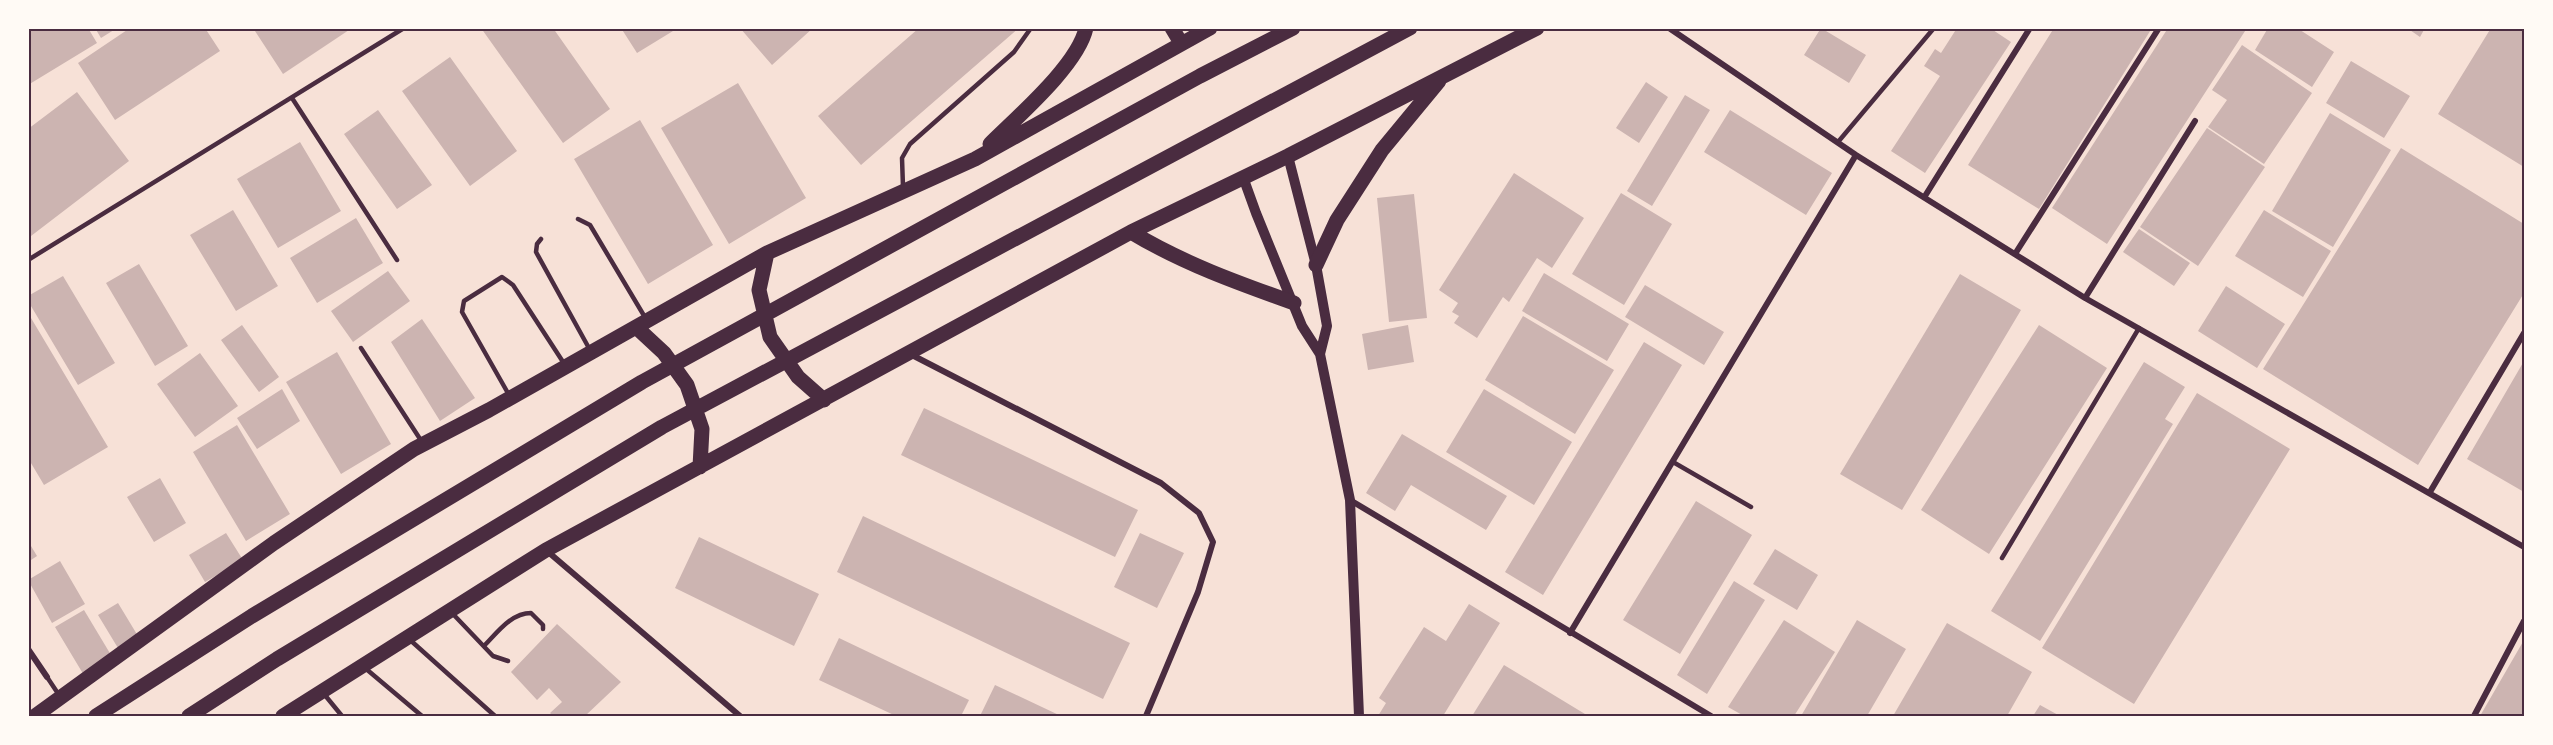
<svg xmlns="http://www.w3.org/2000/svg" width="2553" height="745" font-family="'Titillium Web',sans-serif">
	<rect width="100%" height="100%" fill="#f7e1d7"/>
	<path fill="#ccb4b1" d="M 28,28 L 88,28 L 97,43 L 28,85 Z
		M 95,28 L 117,28 L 101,38 Z
		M 130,28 L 205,28 L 220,51 L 115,120 L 78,63 Z
		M 253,28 L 352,28 L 283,74 Z
		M 481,28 L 553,28 L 610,109 L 563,143 Z
		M 621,28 L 671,28 L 673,31 L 637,53 Z
		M 740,28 L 813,28 L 772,65 Z
		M 919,28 L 1019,28 L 861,165 L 818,116 Z
		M 1821,28 L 1866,55 L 1849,83 L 1804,55 Z
		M 1957,28 L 1990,28 L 2011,42 L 1925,173 L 1891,151 L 1940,76 L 1924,66 L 1935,49 L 1941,53 Z
		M 2054,28 L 2152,28 L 2039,209 L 1968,165 Z
		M 2168,28 L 2247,28 L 2107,244 L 2052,208 Z
		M 2268,28 L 2297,28 L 2334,52 L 2312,87 L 2255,50 Z
		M 2407,28 L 2425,28 L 2420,37 Z
		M 2491,28 L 2524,28 L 2524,167 L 2438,114 Z
		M 2242,45 L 2312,93 L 2264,164 L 2208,127 L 2227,100 L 2212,90 Z
		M 450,57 L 517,151 L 470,186 L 402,91 Z
		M 2351,61 L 2410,96 L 2384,138 L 2326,103 Z
		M 1646,82 L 1668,97 L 1639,143 L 1616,128 Z
		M 738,83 L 806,198 L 729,244 L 661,128 Z
		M 77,92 L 129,161 L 31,236 L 28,232 L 28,129 Z
		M 1685,95 L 1710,110 L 1652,206 L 1627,191 Z
		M 378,110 L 432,185 L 397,209 L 344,134 Z
		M 1730,110 L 1832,173 L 1806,215 L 1704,152 Z
		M 2330,113 L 2391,150 L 2333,247 L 2272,211 Z
		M 640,120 L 713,245 L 648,284 L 574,159 Z
		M 2207,128 L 2265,167 L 2198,266 L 2140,227 Z
		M 300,142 L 341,211 L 278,248 L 237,179 Z
		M 2401,148 L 2524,224 L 2524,293 L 2418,465 L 2263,369 Z
		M 1514,173 L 1584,218 L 1552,268 L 1537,258 L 1509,302 L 1503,297 L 1477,338 L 1454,323 L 1459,316 L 1452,312 L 1458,303 L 1439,290 Z
		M 1621,193 L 1672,224 L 1624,305 L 1572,274 Z
		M 1414,194 L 1427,318 L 1389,322 L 1377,198 Z
		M 233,210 L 278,286 L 236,311 L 190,235 Z
		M 2264,210 L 2331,251 L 2303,297 L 2235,256 Z
		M 356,218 L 383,263 L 317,303 L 290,258 Z
		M 2139,229 L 2190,263 L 2174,286 L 2123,252 Z
		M 139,264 L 188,346 L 155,366 L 106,283 Z
		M 388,271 L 410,301 L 353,342 L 331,311 Z
		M 1544,273 L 1629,324 L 1607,361 L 1522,311 Z
		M 1960,274 L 2021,310 L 1902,510 L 1840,474 Z
		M 63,276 L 115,363 L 78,385 L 28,301 L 28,296 Z
		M 1645,285 L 1724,332 L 1704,365 L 1625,317 Z
		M 2226,286 L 2285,324 L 2257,368 L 2198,331 Z
		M 1523,316 L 1614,370 L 1575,434 L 1485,380 Z
		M 31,318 L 108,447 L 44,485 L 28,458 L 28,319 Z
		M 422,319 L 475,398 L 440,421 L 391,342 Z
		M 242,325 L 279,377 L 259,392 L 221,340 Z
		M 1408,325 L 1414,362 L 1368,370 L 1362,334 Z
		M 2039,325 L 2107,368 L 1989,554 L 1921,510 Z
		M 1644,342 L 1682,365 L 1543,595 L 1505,572 Z
		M 337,352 L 391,444 L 341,474 L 286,382 Z
		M 200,353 L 238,406 L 195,437 L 157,384 Z
		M 2524,361 L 2524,492 L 2467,459 Z
		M 2144,362 L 2185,387 L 2165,419 L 2173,424 L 2040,641 L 1991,611 Z
		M 282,389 L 300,421 L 257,449 L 237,418 Z
		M 1484,389 L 1572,442 L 1534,505 L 1446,452 Z
		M 2197,393 L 2290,449 L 2134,704 L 2042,648 Z
		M 924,408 L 1138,510 L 1115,557 L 901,455 Z
		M 237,425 L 290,514 L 246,541 L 193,452 Z
		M 1402,434 L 1507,496 L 1486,530 L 1411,485 L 1395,511 L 1366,493 Z
		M 160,478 L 186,523 L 154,542 L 127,497 Z
		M 1696,501 L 1752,535 L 1680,654 L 1623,620 Z
		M 863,516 L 1130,643 L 1103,699 L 837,572 Z
		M 226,533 L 243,560 L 205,582 L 189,555 Z
		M 1140,533 L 1184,553 L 1157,608 L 1114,587 Z
		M 699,537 L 819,594 L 794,646 L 675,588 Z
		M 28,541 L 37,556 L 28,562 Z
		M 1775,549 L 1818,575 L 1797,610 L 1753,584 Z
		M 60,561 L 85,604 L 52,623 L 28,580 Z
		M 1734,581 L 1765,600 L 1707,694 L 1677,675 Z
		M 118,603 L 141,641 L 121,653 L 98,615 Z
		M 1469,604 L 1500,623 L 1443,716 L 1378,716 L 1386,703 L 1379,698 L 1424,627 L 1446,641 Z
		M 84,610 L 114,660 L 85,677 L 55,627 Z
		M 1784,620 L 1835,652 L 1794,716 L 1744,716 L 1728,707 Z
		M 1857,620 L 1906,649 L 1867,716 L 1801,716 Z
		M 1947,623 L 2032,672 L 2007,716 L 1893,716 Z
		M 557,624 L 621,682 L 585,716 L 553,716 L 550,713 L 562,702 L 549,688 L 537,700 L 511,672 Z
		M 839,638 L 969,700 L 961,716 L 896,716 L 819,680 Z
		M 2524,640 L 2524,716 L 2480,716 Z
		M 1504,665 L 1585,714 L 1583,716 L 1472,716 Z
		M 995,685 L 1061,716 L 980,716 Z
		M 2040,705 L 2060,716 L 2033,716 Z"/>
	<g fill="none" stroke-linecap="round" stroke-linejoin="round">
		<path stroke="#4a2c40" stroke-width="4.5" d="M 292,98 L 397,260
			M 1838,142 L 1934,28
			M 903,187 L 902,158 L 910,144 L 1014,52 L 1031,28
			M 578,219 L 590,225 L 646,319
			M 541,239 L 537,244 L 536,252 L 590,350
			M 28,260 L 404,28
			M 361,348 L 422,442
			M 509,395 L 462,312 L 464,301 L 502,277 L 513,285 L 565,365
			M 1673,462 L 1751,507
			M 2002,558 L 2139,328
			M 452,613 L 493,656 L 508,661
			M 409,639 L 495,716
			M 484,646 C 497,633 511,613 531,613 L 543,625 L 543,629
			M 365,668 L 422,716
			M 47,677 L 59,695
			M 324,694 L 342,716"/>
		<path stroke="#4a2c40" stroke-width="6" d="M 1669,28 L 1856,155 L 2085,298 L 2524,547
			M 1925,196 L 2030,28
			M 2015,254 L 2159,28
			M 2085,298 L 2195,121
			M 910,354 L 1161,483 L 1199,513 L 1213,542 L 1198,592 L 1146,716
			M 2430,492 L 2524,333
			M 1350,500 L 1711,716
			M 547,551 L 740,716
			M 1570,633 L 1856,155
			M 28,649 L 47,677
			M 2474,716 L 2524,621"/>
		<path stroke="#4a2c40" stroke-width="10" d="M 1288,156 L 1316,265 L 1327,326 L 1320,354
			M 1243,177 L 1256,213 L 1302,326 L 1320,354 L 1350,500 L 1359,716"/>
		<path stroke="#4a2c40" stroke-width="15" d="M 1172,28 L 1181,43
			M 990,144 C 1017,117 1078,65 1086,28
			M 1131,232 C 1182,263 1238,283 1294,303
			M 767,253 L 759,290 L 770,337 L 798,377 L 824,400
			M 1316,265 L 1337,220 L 1382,150 L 1439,81
			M 636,327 L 664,353 L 687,385 L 702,429 L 700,467
			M 35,716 L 274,543 L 414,449 L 489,410 L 767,253 L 975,159 L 1210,28
			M 96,716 L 252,616 L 642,382 L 1200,76 L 1293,28
			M 189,716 L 277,659 L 662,427 L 1410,28
			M 283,716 L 546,550 L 1131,232 L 1288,156 L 1537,28"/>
	</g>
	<rect width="2553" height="745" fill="none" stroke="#fffaf5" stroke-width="60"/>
	<rect x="30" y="30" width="2493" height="685" fill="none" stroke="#4a2c40" stroke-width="2"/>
</svg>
